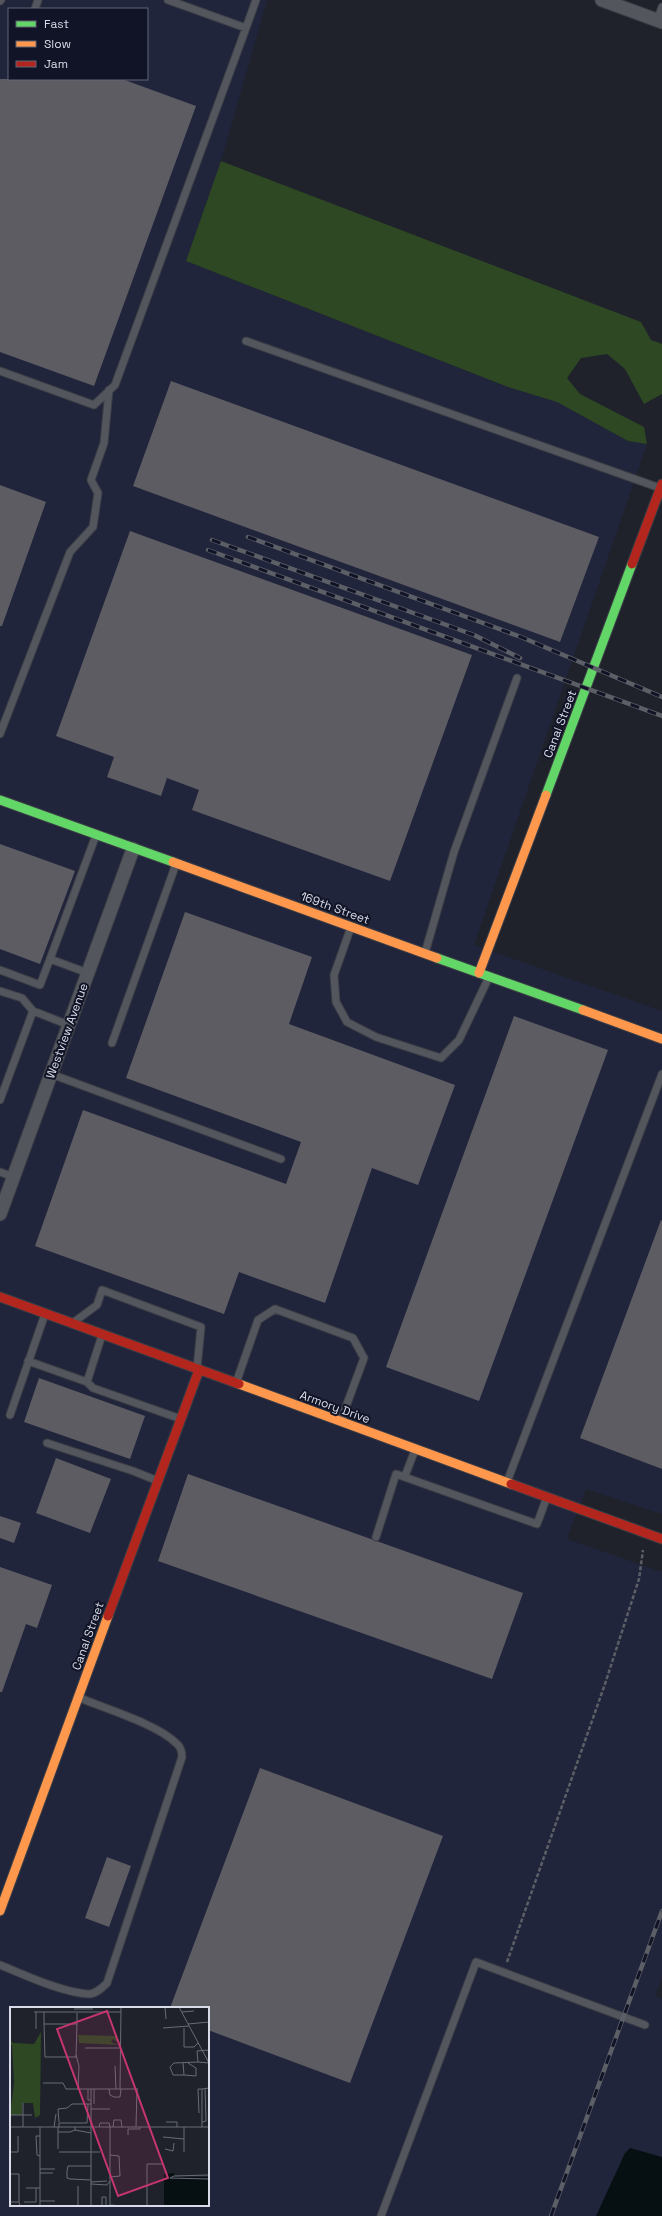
<svg xmlns="http://www.w3.org/2000/svg" width="662" height="2216" font-family="'Space Grotesk',sans-serif">
	<rect width="100%" height="100%" fill="#1f222b"/>
	<path fill="#21253b" fill-rule="evenodd" d="M 0,0 L 267,0 L 221,161 L 186,261 L 508,387 L 557,402 L 628,441 L 647,444 L 474,945 L 662,1011 L 662,1514 L 586,1489 L 567,1539 L 662,1572 L 662,1977 L 655,1996 L 662,1999 L 662,2216 L 0,2216 ZM 9,9 L 147,9 L 147,79 L 9,79 ZM 11,2008 L 208,2008 L 208,2205 L 11,2205 Z"/>
	<path fill="#2d4823" d="M 221,161 L 641,322 L 651,340 L 662,344 L 662,394 L 644,404 L 625,369 L 607,354 L 581,358 L 567,378 L 580,394 L 644,427 L 647,444 L 628,441 L 557,402 L 508,387 L 186,261 Z"/>
	<path fill="#061012" d="M 630,2148 L 662,2157 L 662,2216 L 596,2216 L 625,2153 Z"/>
	<path fill="#5e5c63" d="M 0,79 L 122,79 L 196,106 L 94,386 L 0,352 Z
		M 171,381 L 599,537 L 560,642 L 133,486 Z
		M 0,485 L 46,502 L 2,626 L 0,626 Z
		M 130,531 L 472,655 L 390,881 L 192,810 L 199,790 L 167,778 L 161,796 L 107,777 L 114,757 L 56,736 Z
		M 0,844 L 75,871 L 40,964 L 0,949 Z
		M 185,912 L 312,957 L 289,1024 L 455,1085 L 418,1185 L 372,1168 L 325,1303 L 239,1272 L 224,1314 L 35,1246 L 83,1110 L 286,1184 L 301,1142 L 126,1078 Z
		M 514,1016 L 608,1050 L 479,1401 L 386,1367 Z
		M 661,1220 L 662,1221 L 662,1469 L 580,1438 Z
		M 39,1378 L 145,1416 L 130,1459 L 24,1422 Z
		M 56,1458 L 111,1479 L 90,1533 L 36,1513 Z
		M 188,1474 L 523,1593 L 492,1679 L 158,1561 Z
		M 0,1516 L 21,1523 L 14,1543 L 0,1538 Z
		M 0,1567 L 52,1585 L 37,1628 L 26,1624 L 2,1692 L 0,1692 Z
		M 260,1768 L 443,1836 L 350,2083 L 208,2030 L 208,2008 L 170,2008 Z
		M 107,1857 L 131,1866 L 109,1927 L 85,1918 Z"/>
	<g fill="none" stroke-linecap="round" stroke-linejoin="round">
		<g stroke="#3c3e46" stroke-width="9">
			<path id="lane" d="M 168,0 L 246,28 L 256,0
				M 0,1 L 1,0
				M 35,9 L 38,0
				M 657,21 L 662,7
				M 246,341 L 660,488
				M 0,371 L 94,405 L 115,385 L 246,28
				M 0,734 L 70,552 L 93,527 L 98,493 L 91,480 L 104,443 L 109,390
				M 351,927 L 334,975 L 336,1002 L 347,1022 L 376,1037 L 441,1058 L 459,1040 L 489,977
				M 425,953 L 454,852 L 517,678
				M 0,970 L 40,985 L 50,959
				M 88,973 L 50,959 L 96,835
				M 0,991 L 22,998 L 33,1011
				M 112,1043 L 176,864
				M 51,1074 L 281,1159
				M 0,1100 L 33,1011 L 69,1025
				M 0,1172 L 14,1177
				M 74,1322 L 97,1305 L 102,1290 L 201,1327 L 197,1368
				M 102,1335 L 87,1382 L 93,1388 L 181,1419
				M 28,1361 L 87,1382
				M 236,1383 L 258,1320 L 275,1309 L 353,1338 L 364,1358 L 341,1420
				M 10,1415 L 45,1314
				M 47,1443 L 133,1471 L 158,1481
				M 405,1476 L 415,1450
				M 507,1482 L 662,1074
				M 376,1537 L 396,1474 L 537,1524 L 547,1497
				M 0,1965 C 25,1975 63,1993 89,1994 C 96,1994 102,1988 107,1983 L 182,1757 C 182,1751 180,1746 176,1743 C 157,1724 106,1709 80,1698
				M 381,2216 L 476,1962 L 645,2025"/>
		</g>
		<g stroke="#3c3e46" stroke-width="15">
			<path id="street" d="M 602,0 L 662,22
				M 0,1214 L 133,849"/>
		</g>
		<g stroke="#3c3e46" stroke-width="11">
			<path id="fast" d="M 546,795 L 632,564
				M 0,800 L 173,862
				M 437,958 L 583,1010"/>
		</g>
		<g stroke="#3c3e46" stroke-width="11">
			<path id="slow" d="M 173,862 L 437,958
				M 479,973 L 546,795
				M 583,1010 L 662,1039
				M 239,1384 L 511,1484
				M 0,1911 L 108,1616"/>
		</g>
		<g stroke="#3c3e46" stroke-width="11">
			<path id="jam" d="M 632,564 L 662,484
				M 0,1297 L 239,1384
				M 511,1484 L 662,1539
				M 108,1616 L 199,1370"/>
		</g>
		<path stroke="#5d5f66" stroke-width="2.5" stroke-dasharray="4 2" stroke-linecap="butt" d="M 507,1962 L 605,1684 L 639,1579 L 643,1550"/>
		<use href="#lane" stroke="#54565d" stroke-width="7"/>
		<use href="#street" stroke="#54565d" stroke-width="13"/>
		<use href="#fast" stroke="#63d668" stroke-width="9"/>
		<use href="#slow" stroke="#ff974d" stroke-width="9"/>
		<use href="#jam" stroke="#b3261e" stroke-width="9"/>
		<g stroke="#5d5f66" stroke-width="4.5">
			<path id="rail" d="M 248,537 L 521,637 L 662,697
				M 212,540 L 474,635 L 520,658
				M 208,550 L 662,716
				M 551,2216 L 662,1911"/>
		</g>
		<use href="#rail" stroke="#111426" stroke-width="3" stroke-dasharray="9" stroke-linecap="butt"/>
	</g>
	<g text-anchor="middle" stroke-width="4" stroke-linejoin="round" paint-order="stroke">
		<g font-size="12" fill="#d9dce8" stroke="#111426">
			<text transform="translate(560 724) rotate(-69)" y="4">Canal Street</text>
			<text transform="translate(335 908) rotate(20)" y="4">169th Street</text>
			<text transform="translate(67 1031) rotate(-70)" y="4">Westview Avenue</text>
			<text transform="translate(335 1407) rotate(20)" y="4">Armory Drive</text>
			<text transform="translate(88 1636) rotate(-70)" y="4">Canal Street</text>
		</g>
	</g>
	<g transform="translate(10 2007)">
		<rect width="199" height="199" fill="#1f222b"/>
		<path d="M 31,25 L 30,108 L 25,111 L 23,96 L 12,96 L 12,108 L 0,108 L 4,76 L 2,38 L 0,38 L 0,33 L 3,36 L 24,37 ZM 68,28 L 105,29 L 109,33 L 107,35 L 103,32 L 101,35 L 108,38 L 69,36 Z" fill="#2d4823"/>
		<path d="M 164,166 L 165,170 L 199,170 L 199,199 L 154,199 L 154,167 Z" fill="#061012"/>
		<path fill="none" stroke="#696c77" stroke-width="1" d="M 155,0 L 156,12M 169,0 L 199,56M 64,2 L 83,2M 24,5 L 111,5M 26,5 L 26,22M 34,5 L 34,17 L 67,17 L 67,6M 172,5 L 184,4M 34,17 L 35,50 L 66,50 L 67,17M 178,17 L 199,15M 153,21 L 179,19M 174,21 L 174,40 L 184,40 L 188,36M 75,41 L 111,41M 66,48 L 69,59 L 68,82M 173,56 L 174,68 L 163,68 L 160,60 L 164,56 L 188,55M 199,56 L 188,55 L 187,44 L 199,43M 105,59 L 106,82M 174,68 L 186,69 L 186,61 L 178,56M 33,76 L 53,76 L 56,82 L 128,82M 78,82 L 78,93 L 81,93M 81,82 L 81,199M 84,82 L 84,97M 99,82 L 100,88 L 104,90 L 110,90 L 111,82M 110,82 L 111,0M 81,102 L 100,102M 189,106 L 188,82 L 192,82M 0,108 L 22,108M 49,115 L 48,102 L 57,101 L 62,97 L 78,97M 156,115 L 167,115 L 167,120M 192,115 L 196,114 L 195,81M 0,120 L 199,120M 13,120 L 13,96M 30,120 L 30,199M 44,120 L 46,107M 48,120 L 48,142M 49,120 L 49,116 L 77,116 L 78,97 L 81,97M 89,120 L 90,116 L 99,116 L 100,120M 103,120 L 104,113 L 111,113 L 112,120M 126,120 L 127,82M 174,120 L 174,145M 192,120 L 192,82 L 199,81M 65,123 L 81,126M 48,125 L 60,125 L 65,123 L 65,120M 199,126 L 199,150M 118,128 L 118,122 L 130,122 L 130,120M 30,129 L 26,129 L 27,148 L 30,149M 153,130 L 174,132M 155,142 L 163,144 L 164,136M 0,145 L 8,145 L 8,129M 49,145 L 90,145M 100,148 L 109,149 L 110,169 L 100,170M 30,162 L 45,162M 30,166 L 43,166M 0,167 L 9,167 L 9,195M 199,168 L 164,169 L 160,171 L 199,172M 81,173 L 60,172 L 57,171 L 57,164 L 58,159 L 81,159M 81,175 L 97,174M 81,177 L 97,178 L 100,174M 16,181 L 30,181M 30,194 L 45,194M 0,195 L 9,195 L 10,199M 14,195 L 26,195 L 26,181M 100,198 L 113,199M 68,199 L 68,179M 92,199 L 92,190 L 96,190 L 96,199M 100,199 L 100,120M 137,199 L 137,157 L 152,157"/>
		<path fill="#c53570" fill-opacity="0.15" stroke="#c53570" stroke-width="2" d="M 97,4 L 158,171 L 108,189 L 47,22 Z"/>
		<rect width="199" height="199" fill="none" stroke="#d9dce8" stroke-width="2"/>
	</g>
	<rect x="8" y="8" width="140" height="72" fill="#111426" stroke="#616474"/>
	<rect x="16" y="21" width="20" height="6" fill="#63d668" stroke="#616474"/>
	<text x="44" y="28" font-size="12" fill="#d9dce8">Fast</text>
	<rect x="16" y="41" width="20" height="6" fill="#ff974d" stroke="#616474"/>
	<text x="44" y="48" font-size="12" fill="#d9dce8">Slow</text>
	<rect x="16" y="61" width="20" height="6" fill="#b3261e" stroke="#616474"/>
	<text x="44" y="68" font-size="12" fill="#d9dce8">Jam</text>
</svg>
